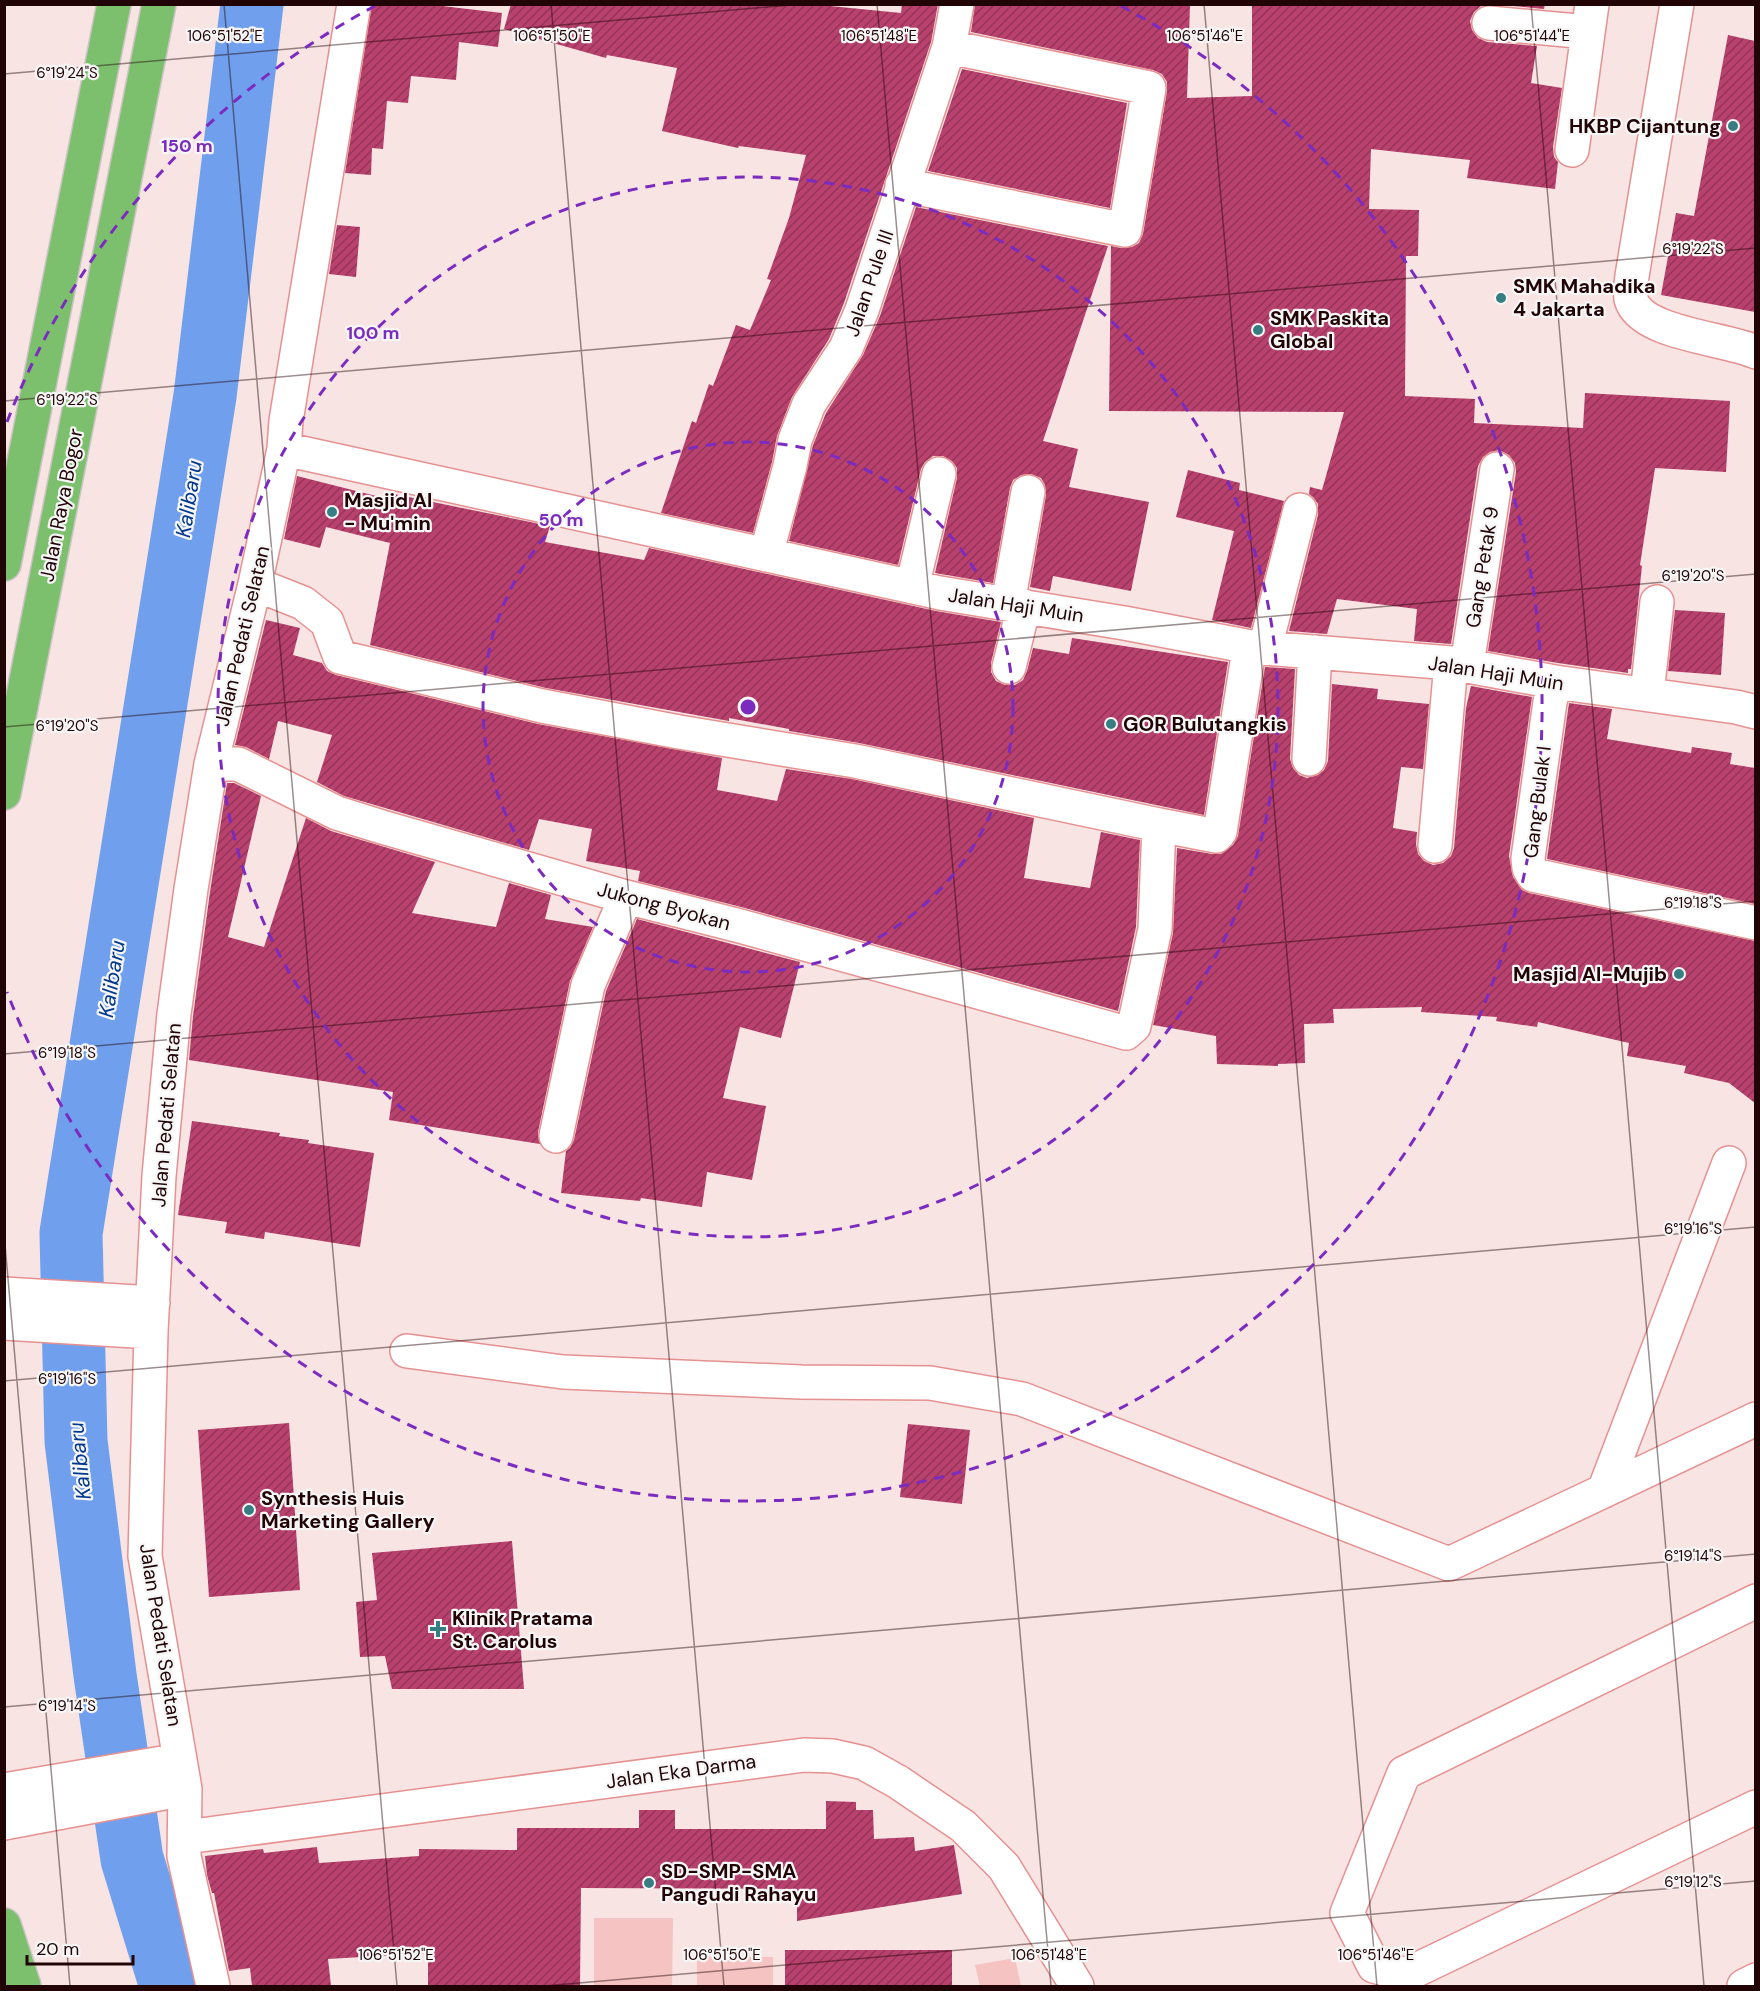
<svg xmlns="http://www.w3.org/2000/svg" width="1760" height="1991" font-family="'DM Sans',sans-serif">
	<defs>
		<pattern id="building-hatch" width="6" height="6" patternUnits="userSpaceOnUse" patternTransform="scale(1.5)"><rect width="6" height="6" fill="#b8416e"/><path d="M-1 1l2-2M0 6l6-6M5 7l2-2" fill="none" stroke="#953458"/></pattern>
	</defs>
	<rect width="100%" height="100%" fill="#f7e4e3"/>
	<path fill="#f5c3c2" d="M 594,1918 L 673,1918 L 672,1986 L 594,1986 Z
		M 697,1957 L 773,1957 L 773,1986 L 697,1986 Z
		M 1015,1958 L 1021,1986 L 980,1986 L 975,1965 Z"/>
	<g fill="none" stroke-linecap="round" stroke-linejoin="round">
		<path stroke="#709fed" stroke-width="63" d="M 171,1986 L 132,1859 L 105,1675 L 76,1441 L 71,1233 L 205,396 L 252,4"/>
	</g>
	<path fill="url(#building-hatch)" d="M 372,4 L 425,4 L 502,13 L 498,47 L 459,42 L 456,80 L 411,76 L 408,103 L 387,101 L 383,149 L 372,148 L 371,175 L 345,173 Z
		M 511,4 L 810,4 L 901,13 L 902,4 L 938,4 L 931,42 L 844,303 L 829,339 L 792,397 L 777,436 L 772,462 L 753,533 L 661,513 L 692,421 L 696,423 L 709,384 L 713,386 L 736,325 L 750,330 L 771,280 L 767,279 L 789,218 L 806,155 L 739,146 L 738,148 L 662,131 L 677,68 L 607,55 L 606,58 L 504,29 Z
		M 975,4 L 1190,4 L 1187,98 L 1252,96 L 1252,4 L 1489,4 L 1481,6 L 1474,12 L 1470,21 L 1472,30 L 1478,38 L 1487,42 L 1537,46 L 1531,83 L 1562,88 L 1553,147 L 1554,157 L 1558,162 L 1555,189 L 1467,178 L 1470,160 L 1371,149 L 1369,209 L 1419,210 L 1418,256 L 1406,256 L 1405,396 L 1475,399 L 1474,423 L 1583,428 L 1585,393 L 1730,401 L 1726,472 L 1655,468 L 1640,565 L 1642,566 L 1631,669 L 1628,669 L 1628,673 L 1558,663 L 1488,651 L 1516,472 L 1515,463 L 1509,455 L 1499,450 L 1490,452 L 1483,457 L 1478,466 L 1451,644 L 1414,641 L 1417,609 L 1337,599 L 1327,634 L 1289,631 L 1318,515 L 1318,504 L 1313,497 L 1309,494 L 1310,487 L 1322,490 L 1344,412 L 1109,411 L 1111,246 L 1121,248 L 1132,247 L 1139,243 L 1143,234 L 1167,91 L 1167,82 L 1162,74 L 1153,70 L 971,32 Z
		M 1493,4 L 1545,4 L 1544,9 Z
		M 1728,35 L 1755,41 L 1755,312 L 1661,295 L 1676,213 L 1694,216 Z
		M 962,69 L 1127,103 L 1110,208 L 928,171 Z
		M 916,207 L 1108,246 L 1043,441 L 1078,449 L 1069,487 L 1149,502 L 1131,591 L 1053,576 L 1050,591 L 1030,587 L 1046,495 L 1045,485 L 1041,478 L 1031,474 L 1021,475 L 1013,480 L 1010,488 L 993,583 L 935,573 L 957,478 L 957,468 L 952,461 L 943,456 L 933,456 L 925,462 L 921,469 L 898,565 L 789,541 L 813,445 L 826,413 L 863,355 L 880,316 Z
		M 337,225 L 360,227 L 356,277 L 329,274 Z
		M 1188,470 L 1240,483 L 1239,490 L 1284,501 L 1251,628 L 1212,620 L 1234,531 L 1176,517 Z
		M 297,476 L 388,499 L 389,493 L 550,526 L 545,542 L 644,560 L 649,548 L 936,611 L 1001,622 L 991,663 L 991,672 L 996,681 L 1005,685 L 1015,685 L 1023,680 L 1027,671 L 1033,648 L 1069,654 L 1072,638 L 1228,662 L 1204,815 L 859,743 L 789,731 L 789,729 L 729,718 L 729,721 L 546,688 L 370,645 L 390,543 L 326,527 L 320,548 L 284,539 Z
		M 1675,610 L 1725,613 L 1721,675 L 1668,671 Z
		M 266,620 L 300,628 L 293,655 L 322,663 L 327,671 L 336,675 L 538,724 L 722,758 L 717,790 L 777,801 L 786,769 L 852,779 L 1034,818 L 1024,878 L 1090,888 L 1101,832 L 1140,840 L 1136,927 L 1118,1011 L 745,908 L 638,881 L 640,871 L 586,861 L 592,829 L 539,819 L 529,850 L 344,796 L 317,782 L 332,735 L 278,721 L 269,759 L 246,747 L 235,745 Z
		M 1265,667 L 1295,669 L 1290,759 L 1293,768 L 1299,775 L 1307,778 L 1318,775 L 1324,770 L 1328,761 L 1332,684 L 1378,689 L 1377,699 L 1429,704 L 1423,769 L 1401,767 L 1393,828 L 1417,832 L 1416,844 L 1418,854 L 1424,861 L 1433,865 L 1443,863 L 1451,856 L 1454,848 L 1466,708 L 1471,686 L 1532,697 L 1509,856 L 1513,877 L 1522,890 L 1529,893 L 1755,941 L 1755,1103 L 1729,1083 L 1684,1073 L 1686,1066 L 1627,1056 L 1629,1043 L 1538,1022 L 1537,1027 L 1496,1021 L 1497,1017 L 1421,1012 L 1422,1007 L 1333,1009 L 1334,1023 L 1304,1024 L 1305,1063 L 1278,1064 L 1278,1066 L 1217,1064 L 1216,1036 L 1153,1025 L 1173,933 L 1177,848 L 1212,854 L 1221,854 L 1233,845 L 1238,836 Z
		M 1569,703 L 1612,709 L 1607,739 L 1691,753 L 1692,747 L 1732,753 L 1730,764 L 1755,768 L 1755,904 L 1547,859 Z
		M 227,783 L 234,783 L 261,796 L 228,937 L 264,947 L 306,818 L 331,831 L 435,862 L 412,913 L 496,927 L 509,883 L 551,895 L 545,919 L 593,927 L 570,981 L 538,1132 L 540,1144 L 389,1120 L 393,1092 L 189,1060 L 193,1016 L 210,892 Z
		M 637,919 L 800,962 L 781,1038 L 740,1027 L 723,1098 L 766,1106 L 752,1180 L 707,1172 L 702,1207 L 641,1198 L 640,1201 L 561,1193 L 566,1151 L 570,1148 L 574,1140 L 606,991 Z
		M 192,1121 L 280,1133 L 279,1136 L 309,1140 L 308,1143 L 374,1153 L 360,1247 L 265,1232 L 264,1239 L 225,1233 L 227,1222 L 178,1215 Z
		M 289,1423 L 300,1590 L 209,1597 L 198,1430 Z
		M 908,1424 L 970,1430 L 962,1504 L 900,1497 Z
		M 512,1541 L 524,1689 L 392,1689 L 385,1656 L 360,1657 L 356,1602 L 377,1600 L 372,1553 Z
		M 826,1801 L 856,1802 L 856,1810 L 873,1810 L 874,1839 L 914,1837 L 915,1851 L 954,1845 L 962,1894 L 797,1921 L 797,1889 L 581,1888 L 580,1986 L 428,1986 L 428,1953 L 328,1959 L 331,1986 L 252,1986 L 250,1968 L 229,1971 L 214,1893 L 212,1893 L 207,1875 L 205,1856 L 263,1849 L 264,1853 L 317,1847 L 319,1863 L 419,1856 L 419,1849 L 517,1850 L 517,1828 L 639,1828 L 639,1810 L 675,1810 L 675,1829 L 826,1829 Z
		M 785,1950 L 952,1950 L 952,1986 L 785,1986 Z"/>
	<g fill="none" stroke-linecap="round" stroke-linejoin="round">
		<g stroke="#e69191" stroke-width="36">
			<path id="minor" d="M 1677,4 L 1632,276 C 1631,284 1630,292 1631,299 C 1640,334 1726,338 1756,352
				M 1489,23 L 1588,32
				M 1572,150 L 1592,4
				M 902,185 L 1125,230 L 1149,88 L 949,47
				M 284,449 L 940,593 L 1124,623 L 1251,647 L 1451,663 L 1555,682 L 1736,707 L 1756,712
				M 766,555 L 790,466 L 795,440 L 809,404 L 846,348 L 862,310 L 949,47 L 957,4
				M 255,584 L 303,603 L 327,622 L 340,657 L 542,706 L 679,732 L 855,761 L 1159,825
				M 912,587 L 939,474
				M 1008,603 L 1028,492
				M 1265,648 L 1300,510
				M 1467,665 L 1497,469
				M 1009,667 L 1024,606
				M 1555,682 L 1550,702 L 1528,858 L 1529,868 L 1533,875 L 1756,923
				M 1647,694 L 1657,602
				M 1309,759 L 1315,652
				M 211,764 L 238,764 L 337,813 L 382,827 L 626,897 L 740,926 L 1126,1033 L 1134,1026 L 1155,929 L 1159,825 L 1216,836 L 1220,832 L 1248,656 L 1251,647
				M 1435,846 L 1451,663
				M 556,1136 L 588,985 L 626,897
				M 4,1294 L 153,1303
				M 4,1323 L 151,1332
				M 407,1351 L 563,1372 L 801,1382 L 930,1383 L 1022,1399 L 1449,1564 L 1756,1419
				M 1604,1491 L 1729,1163
				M 1756,1601 L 1404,1773 L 1347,1913 L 1374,1966 L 1406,1975 L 1756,1807
				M 4,1790 L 180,1760
				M 4,1823 L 185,1789
				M 186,1837 L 804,1755 L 833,1756 L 864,1763 L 898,1782 L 963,1826 L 1004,1867 L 1077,1986
				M 213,1986 L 184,1856 L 185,1789 L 145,1556 L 151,1332 L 159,1176 L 174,1014 L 191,889 L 211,764 L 255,584 L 284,449 L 286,421 L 354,4
				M 1744,1986 L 1756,1980"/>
		</g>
		<g stroke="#cac3c3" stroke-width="36">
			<path id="highway" d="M 4,564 L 114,4
				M 4,793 L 159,4
				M 4,1925 L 24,1986"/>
		</g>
		<use href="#minor" stroke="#fff" stroke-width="33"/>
		<use href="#highway" stroke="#7cc06d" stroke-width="33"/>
	</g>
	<path fill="none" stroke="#210406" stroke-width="1.5" stroke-opacity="0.45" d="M 224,4 L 397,1986M 551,4 L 724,1986M 877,4 L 1051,1986M 1204,4 L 1377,1986M 1531,4 L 1704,1986M 4,74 L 802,4M 4,401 L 1756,248M 4,727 L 1756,574M 4,1054 L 1756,901M 4,1233 L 70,1986M 4,1381 L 1756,1227M 4,1707 L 1756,1554M 544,1986 L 1756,1881"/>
	<g fill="none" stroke="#7b2cbf" stroke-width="3" stroke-dasharray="10 8">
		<circle cx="748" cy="707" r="265"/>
		<circle cx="748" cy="707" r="530"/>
		<path d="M7 422A794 794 0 0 1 375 6M1121 6A794 794 0 1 1 7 992"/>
	</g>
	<g fill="#367e82" stroke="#f6f6f6" stroke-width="2">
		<circle cx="1733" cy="126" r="6"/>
		<circle cx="1501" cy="298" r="6"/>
		<circle cx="1258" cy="330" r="6"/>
		<circle cx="332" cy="512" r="6"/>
		<circle cx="1111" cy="724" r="6"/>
		<circle cx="1679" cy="974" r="6"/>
		<circle cx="249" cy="1510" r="6"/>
		<path d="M435 1620h6v6h6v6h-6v6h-6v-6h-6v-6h6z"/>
		<circle cx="649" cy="1883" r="6"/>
	</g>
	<g text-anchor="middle" stroke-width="4.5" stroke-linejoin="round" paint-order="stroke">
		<g font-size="20" font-weight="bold" fill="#210406" stroke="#f6f6f6" text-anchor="start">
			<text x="1721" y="133" text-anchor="end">HKBP Cijantung</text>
			<text x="1513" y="293">SMK Mahadika<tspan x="1513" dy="23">4 Jakarta</tspan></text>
			<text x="1270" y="325">SMK Paskita<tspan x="1270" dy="23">Global</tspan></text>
			<text x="344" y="507">Masjid Al<tspan x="344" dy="23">- Mu'min</tspan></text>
			<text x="1123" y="731">GOR Bulutangkis</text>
			<text x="1667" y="981" text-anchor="end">Masjid Al-Mujib</text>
			<text x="261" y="1505">Synthesis Huis<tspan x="261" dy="23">Marketing Gallery</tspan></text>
			<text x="452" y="1625">Klinik Pratama<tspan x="452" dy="23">St. Carolus</tspan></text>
			<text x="661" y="1878">SD-SMP-SMA<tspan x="661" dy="23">Pangudi Rahayu</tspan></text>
		</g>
		<g font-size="20" fill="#210406" stroke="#f6f6f6">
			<text transform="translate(869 283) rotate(-71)" y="7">Jalan Pule III</text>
			<text transform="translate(61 505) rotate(-79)" y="7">Jalan Raya Bogor</text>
			<text transform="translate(1482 567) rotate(-81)" y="7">Gang Petak 9</text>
			<text transform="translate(1016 605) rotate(9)" y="7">Jalan Haji Muin</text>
			<text transform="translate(242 636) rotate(-77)" y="7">Jalan Pedati Selatan</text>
			<text transform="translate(1496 673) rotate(9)" y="7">Jalan Haji Muin</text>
			<text transform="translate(1537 802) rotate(-83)" y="7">Gang Bulak I</text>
			<text transform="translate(664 906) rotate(15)" y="7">Jukong Byokan</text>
			<text transform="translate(166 1115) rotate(-85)" y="7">Jalan Pedati Selatan</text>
			<text transform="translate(161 1635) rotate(81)" y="7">Jalan Pedati Selatan</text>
			<text transform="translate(681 1771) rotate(-8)" y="7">Jalan Eka Darma</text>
		</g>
		<g font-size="21" font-style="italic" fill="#01388d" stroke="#f6f6f6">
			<text transform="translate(189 499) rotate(-81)" y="7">Kalibaru</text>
			<text transform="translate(112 979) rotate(-81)" y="7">Kalibaru</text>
			<text transform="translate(80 1461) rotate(-96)" y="7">Kalibaru</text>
		</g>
	</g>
	<g font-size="15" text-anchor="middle" fill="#210406" stroke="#f6f6f6" stroke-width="4.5" stroke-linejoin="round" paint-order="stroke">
		<text x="225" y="41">106°51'52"E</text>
		<text x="552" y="41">106°51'50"E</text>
		<text x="879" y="41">106°51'48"E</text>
		<text x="1205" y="41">106°51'46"E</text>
		<text x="1532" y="41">106°51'44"E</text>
		<text x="67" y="78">6°19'24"S</text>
		<text x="1693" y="254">6°19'22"S</text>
		<text x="67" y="405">6°19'22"S</text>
		<text x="1693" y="581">6°19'20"S</text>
		<text x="67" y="731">6°19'20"S</text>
		<text x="1693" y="908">6°19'18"S</text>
		<text x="67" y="1058">6°19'18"S</text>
		<text x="1693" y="1234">6°19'16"S</text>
		<text x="67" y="1384">6°19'16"S</text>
		<text x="1693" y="1561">6°19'14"S</text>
		<text x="67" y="1711">6°19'14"S</text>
		<text x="1693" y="1887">6°19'12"S</text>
		<text x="396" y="1960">106°51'52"E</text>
		<text x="722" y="1960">106°51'50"E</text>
		<text x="1049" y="1960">106°51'48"E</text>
		<text x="1376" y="1960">106°51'46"E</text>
	</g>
	<circle cx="748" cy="707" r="9" fill="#7b2cbf" stroke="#f6f6f6" stroke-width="3"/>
	<g font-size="18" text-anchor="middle" font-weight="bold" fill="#7b2cbf" stroke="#f6f6f6" stroke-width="4.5" stroke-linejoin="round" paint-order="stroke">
		<text x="187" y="152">150 m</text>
		<text x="373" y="339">100 m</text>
		<text x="561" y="526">50 m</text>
	</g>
	<rect width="1760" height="1991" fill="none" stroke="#210406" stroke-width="12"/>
	<path d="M27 1955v9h106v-9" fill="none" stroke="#210406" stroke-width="3"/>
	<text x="36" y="1955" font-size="18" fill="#210406" stroke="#f6f6f6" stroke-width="4.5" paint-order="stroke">20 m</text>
</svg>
